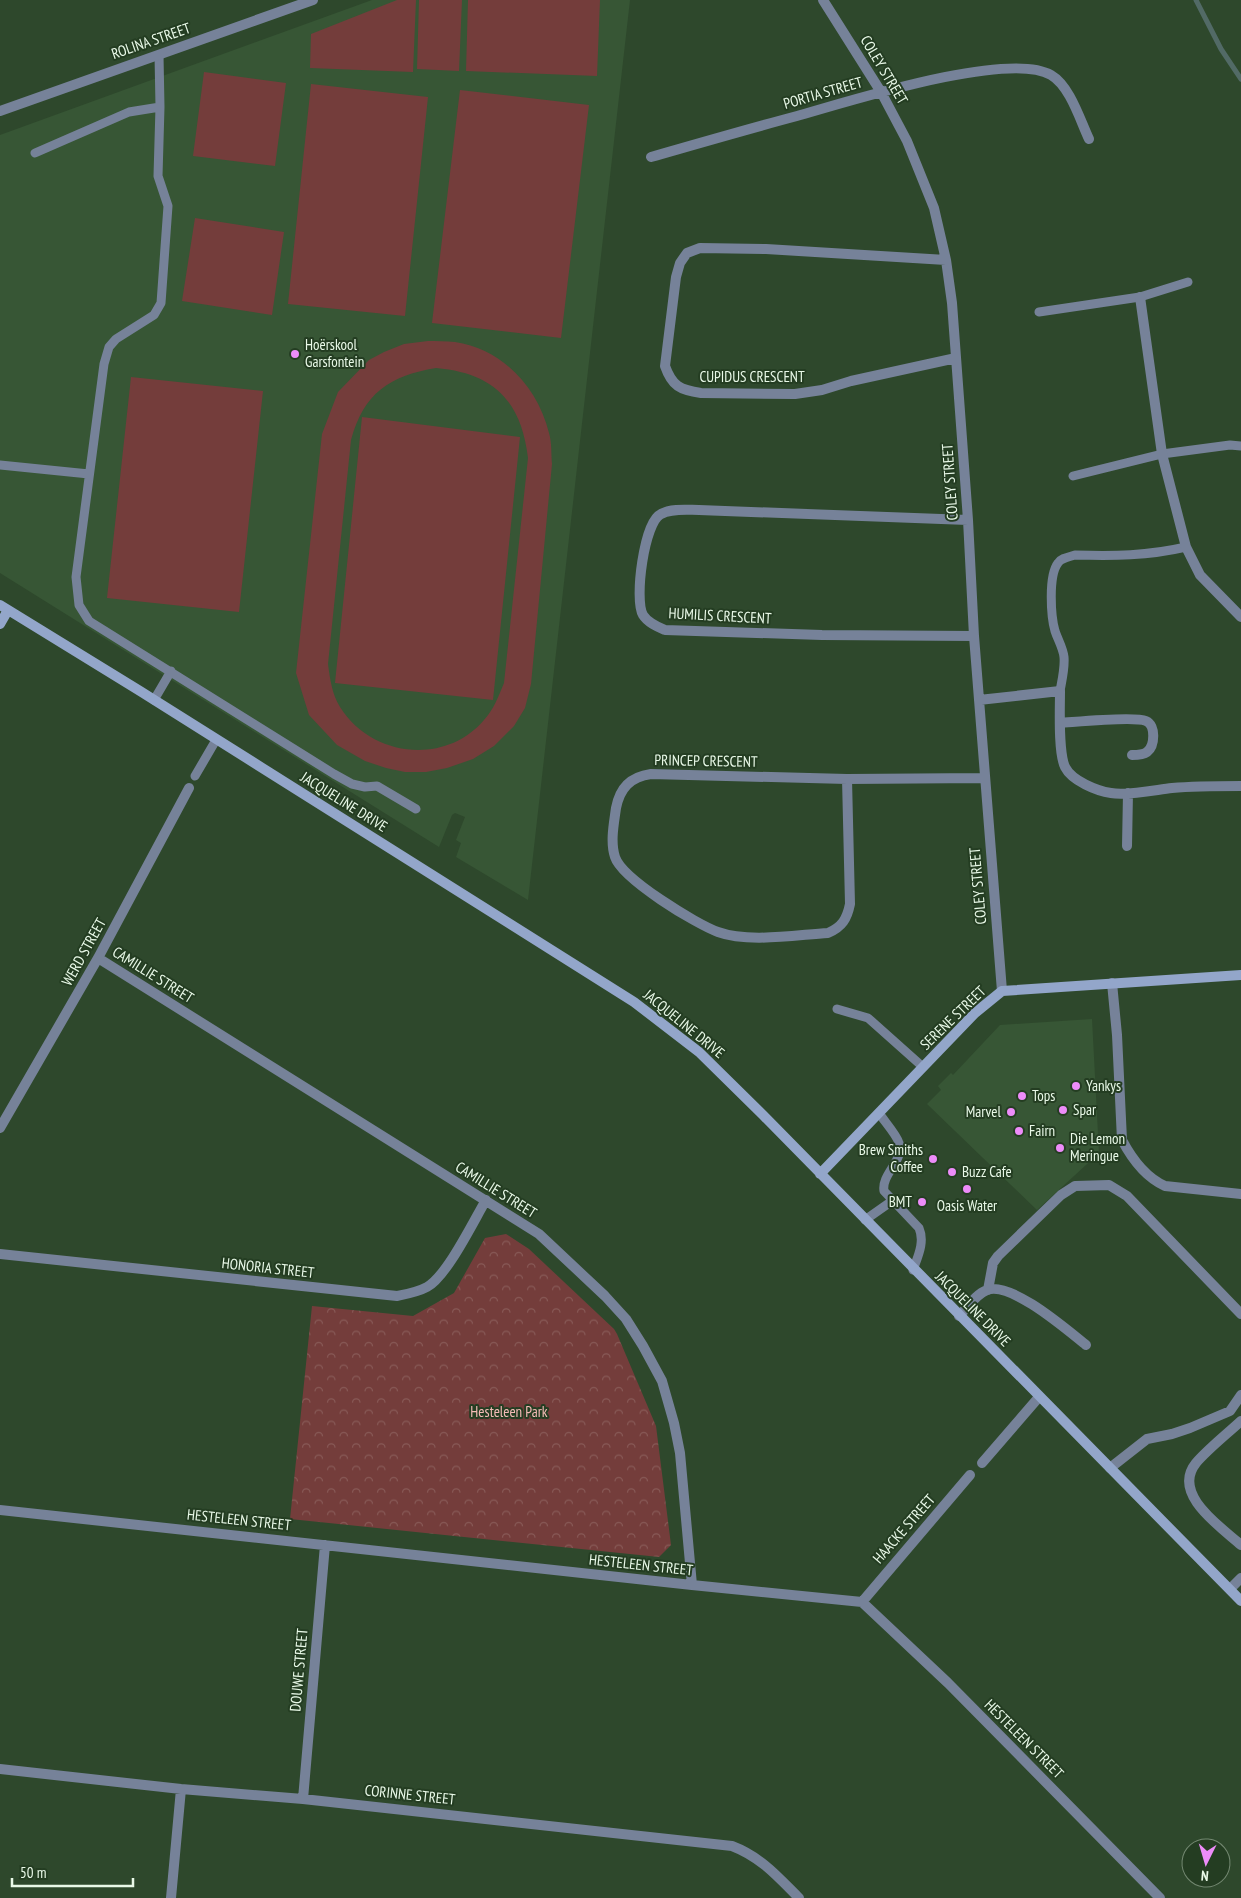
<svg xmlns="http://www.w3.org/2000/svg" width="1241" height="1898" font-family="'PT Sans Narrow',sans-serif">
	<defs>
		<pattern id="park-crowns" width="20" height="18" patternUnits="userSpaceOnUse" patternTransform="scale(1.25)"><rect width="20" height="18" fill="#743d3b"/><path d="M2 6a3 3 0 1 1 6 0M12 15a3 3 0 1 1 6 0" fill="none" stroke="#885a57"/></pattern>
	</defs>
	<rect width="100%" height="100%" fill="#2e482c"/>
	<path fill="#375635" d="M 372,0 L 630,0 L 528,900 L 456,857 L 461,843 L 456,840 L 465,817 L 455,813 L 452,815 L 439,847 L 0,573 L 0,135 Z
		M 1092,1019 L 1099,1153 L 1037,1210 L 927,1104 L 941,1090 L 938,1086 L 951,1073 L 953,1075 L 1000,1025 Z"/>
	<path fill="#743d3b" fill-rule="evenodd" d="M 397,0 L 416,0 L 413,72 L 310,68 L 311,34 Z
		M 419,0 L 462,0 L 459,71 L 417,69 Z
		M 468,0 L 600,0 L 597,76 L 466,71 Z
		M 204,72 L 286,83 L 275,166 L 193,156 Z
		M 311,84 L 428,97 L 405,316 L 288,304 Z
		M 460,90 L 589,105 L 561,338 L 432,323 Z
		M 195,218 L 284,232 L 272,315 L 182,301 Z
		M 428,341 C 436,341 446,341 455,342 C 503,349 538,388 549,433 C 552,443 551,454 552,464 L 531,684 L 525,708 L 514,726 L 494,746 L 473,759 L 447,768 L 426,772 L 405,772 L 386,768 L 365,761 L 337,745 L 309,715 L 296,673 L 322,434 L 338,392 L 369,360 L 384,352 L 404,344 ZM 436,368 C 493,373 521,400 528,458 L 504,683 C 498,697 494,709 484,720 C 445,766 371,757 340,707 C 332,694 330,679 328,664 L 351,440 C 364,393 389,376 436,368 Z
		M 131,377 L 263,391 L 239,612 L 107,598 Z
		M 362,417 L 520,437 L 493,700 L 335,683 Z"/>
	<path fill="url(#park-crowns)" d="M 506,1234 L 529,1249 L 614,1329 L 617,1334 L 656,1426 L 671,1545 L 659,1557 L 290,1519 L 312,1306 L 413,1316 L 454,1293 L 485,1238 Z"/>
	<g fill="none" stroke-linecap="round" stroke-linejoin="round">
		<path stroke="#526a66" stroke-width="5" d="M 1196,0 L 1221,49 L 1241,79"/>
		<path stroke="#768299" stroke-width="9" d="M 159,55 L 160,107 L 158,176 L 168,206 L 161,303 L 154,315 L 116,339 L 109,347 L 104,364 L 76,577 L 79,605 L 89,621 L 334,774 L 352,784 L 365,787 L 377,786 L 416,809
			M 35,153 L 129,112 L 160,107
			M 1039,312 L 1140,297 L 1188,282
			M 0,465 L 89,474
			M 1073,476 L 1162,454 L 1230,445 L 1241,446
			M 1060,691 C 1062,680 1065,668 1064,657 C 1063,648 1058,640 1055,631 C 1051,617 1048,576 1058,563 C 1061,558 1069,557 1075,555 C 1114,556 1147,556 1186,547
			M 154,700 L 171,671
			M 195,776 L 216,740
			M 837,1009 L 868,1018 L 923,1067
			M 879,1113 C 884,1121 897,1135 899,1143 C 905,1160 881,1174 884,1191 L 919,1228 C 925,1242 918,1256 913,1270
			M 865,1220 L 892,1201"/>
		<path stroke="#768299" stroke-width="10" d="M 823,0 L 881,92 L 907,141 L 934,208 L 946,260 L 952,303 L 968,520 L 974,636 L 1002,991
			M 0,111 L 313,0
			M 651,157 C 700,143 748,129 797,116 C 847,102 1009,50 1051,75 C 1070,86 1080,120 1089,139
			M 946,260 L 766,249 L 700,248 L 687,253 L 680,263 L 676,277 L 665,366 C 672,386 680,390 701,393 L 795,394 L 822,390 L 851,381 L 956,358
			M 1140,297 L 1162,454 L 1186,547 L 1200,575 L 1241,617
			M 968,520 L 699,510 C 688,510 672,508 661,514 C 644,522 634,600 643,615 C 648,623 658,627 665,630 L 822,635 L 974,636
			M 979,700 L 1060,691 C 1060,709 1058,752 1065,767 C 1072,781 1097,791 1111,793 C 1128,796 1155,790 1172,788 C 1195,786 1218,786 1241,786
			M 1060,723 C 1076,722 1134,716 1146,721 C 1156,725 1155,746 1147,752 C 1143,755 1137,755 1132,755
			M 847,779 L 651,774 C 630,777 620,788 616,808 C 614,823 610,842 615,857 C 622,879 696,924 718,932 C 748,943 795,935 828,933 C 842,927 847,919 850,904 L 847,779 L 984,778
			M 1127,846 L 1128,793
			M 98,958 L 539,1234 L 605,1296 L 626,1319 L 643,1346 L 662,1381 L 674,1423 L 680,1453 L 692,1585
			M 1112,983 L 1117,1035 L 1122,1140 C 1132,1159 1145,1177 1165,1186 L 1241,1194
			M 0,1128 L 98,958 L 189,788
			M 0,1254 L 397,1296 C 407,1294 418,1292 427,1287 C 447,1276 473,1222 486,1200
			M 988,1290 L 993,1263 L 998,1256 L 1061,1195 L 1075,1186 L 1109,1185 L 1127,1196 L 1241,1314
			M 959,1316 C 967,1308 976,1294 987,1290 C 1011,1281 1067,1330 1086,1345
			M 1241,1421 C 1227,1434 1208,1449 1196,1463 C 1171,1494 1221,1527 1241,1545
			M 982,1463 L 1039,1397
			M 1110,1468 L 1147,1439 L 1172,1434 L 1190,1428 L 1230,1411 L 1241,1395
			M 0,1510 L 692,1585 L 862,1602 L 948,1683 L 1160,1898
			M 1230,1589 L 1241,1578
			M 862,1602 L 970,1475
			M 0,1769 L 181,1789 L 303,1799 L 732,1846 C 761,1857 778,1877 799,1898
			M 303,1799 L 325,1545
			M 171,1898 L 181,1789"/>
		<path stroke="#93a6ca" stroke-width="10" d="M 0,605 L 140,691 L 634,1002 L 699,1052 L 763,1115 L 1241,1601
			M 0,624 L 8,610
			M 820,1174 L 975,1013 L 1002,991 L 1241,975"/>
	</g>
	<g fill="#ed8cf9" stroke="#243d22" stroke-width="2">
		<circle cx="295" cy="354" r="5"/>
		<circle cx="1076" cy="1086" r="5"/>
		<circle cx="1022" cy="1096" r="5"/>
		<circle cx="1063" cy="1110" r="5"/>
		<circle cx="1011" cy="1112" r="5"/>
		<circle cx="1019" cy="1131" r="5"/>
		<circle cx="1060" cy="1148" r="5"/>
		<circle cx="933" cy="1159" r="5"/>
		<circle cx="952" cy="1172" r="5"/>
		<circle cx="967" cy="1189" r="5"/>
		<circle cx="922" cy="1202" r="5"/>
	</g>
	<g text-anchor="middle" stroke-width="4" stroke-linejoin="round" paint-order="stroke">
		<g font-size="15" fill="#e9f9e8" stroke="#243d22">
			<text transform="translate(151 41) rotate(-19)" y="5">ROLINA STREET</text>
			<text transform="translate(884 70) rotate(59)" y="5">COLEY STREET</text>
			<text transform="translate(823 93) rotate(-16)" y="5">PORTIA STREET</text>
			<text x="752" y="382">CUPIDUS CRESCENT</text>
			<text transform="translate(950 482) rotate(-94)" y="5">COLEY STREET</text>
			<text transform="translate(720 616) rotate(3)" y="5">HUMILIS CRESCENT</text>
			<text transform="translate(706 761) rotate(1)" y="5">PRINCEP CRESCENT</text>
			<text transform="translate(344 802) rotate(32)" y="5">JACQUELINE DRIVE</text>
			<text transform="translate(978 886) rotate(-95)" y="5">COLEY STREET</text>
			<text transform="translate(84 952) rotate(-61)" y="5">WERD STREET</text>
			<text transform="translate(153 975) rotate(32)" y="5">CAMILLIE STREET</text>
			<text transform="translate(953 1018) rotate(-44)" y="5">SERENE STREET</text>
			<text transform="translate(684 1024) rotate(39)" y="5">JACQUELINE DRIVE</text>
			<text transform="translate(496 1190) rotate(32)" y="5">CAMILLIE STREET</text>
			<text transform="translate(268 1268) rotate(6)" y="5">HONORIA STREET</text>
			<text transform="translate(973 1309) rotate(45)" y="5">JACQUELINE DRIVE</text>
			<text transform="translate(239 1520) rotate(6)" y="5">HESTELEEN STREET</text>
			<text transform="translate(904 1529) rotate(-49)" y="5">HAACKE STREET</text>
			<text transform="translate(641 1565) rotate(6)" y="5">HESTELEEN STREET</text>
			<text transform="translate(299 1670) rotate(-85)" y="5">DOUWE STREET</text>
			<text transform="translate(1024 1739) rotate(45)" y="5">HESTELEEN STREET</text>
			<text transform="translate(410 1795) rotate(6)" y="5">CORINNE STREET</text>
		</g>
		<g font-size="15" fill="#e9f9e8" stroke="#243d22" text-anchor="start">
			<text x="305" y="350">Hoërskool<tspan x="305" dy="17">Garsfontein</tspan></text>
			<text x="1086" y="1091">Yankys</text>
			<text x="1032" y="1101">Tops</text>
			<text x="1073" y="1115">Spar</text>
			<text x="1001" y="1117" text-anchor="end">Marvel</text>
			<text x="1029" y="1136">Fairn</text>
			<text x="1070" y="1144">Die Lemon<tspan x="1070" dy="17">Meringue</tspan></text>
			<text x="923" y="1155" text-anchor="end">Brew Smiths<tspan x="923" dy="17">Coffee</tspan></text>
			<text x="962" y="1177">Buzz Cafe</text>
			<text x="912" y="1207" text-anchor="end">BMT</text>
			<text x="967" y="1211" text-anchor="middle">Oasis Water</text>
		</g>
		<g font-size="15" fill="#f5bbb7" stroke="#243d22">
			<text x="509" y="1417">Hesteleen Park</text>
		</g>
	</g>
	<g transform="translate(1206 1863) rotate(185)"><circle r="24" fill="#243d22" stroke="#738871"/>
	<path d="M0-4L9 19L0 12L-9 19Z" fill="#ed8cf9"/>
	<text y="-8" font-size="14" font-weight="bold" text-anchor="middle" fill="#e9f9e8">N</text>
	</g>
	<path d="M12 1878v8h121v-8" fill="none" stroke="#e9f9e8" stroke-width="2.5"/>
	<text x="20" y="1878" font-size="15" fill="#e9f9e8" stroke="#243d22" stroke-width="4" paint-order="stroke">50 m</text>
</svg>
